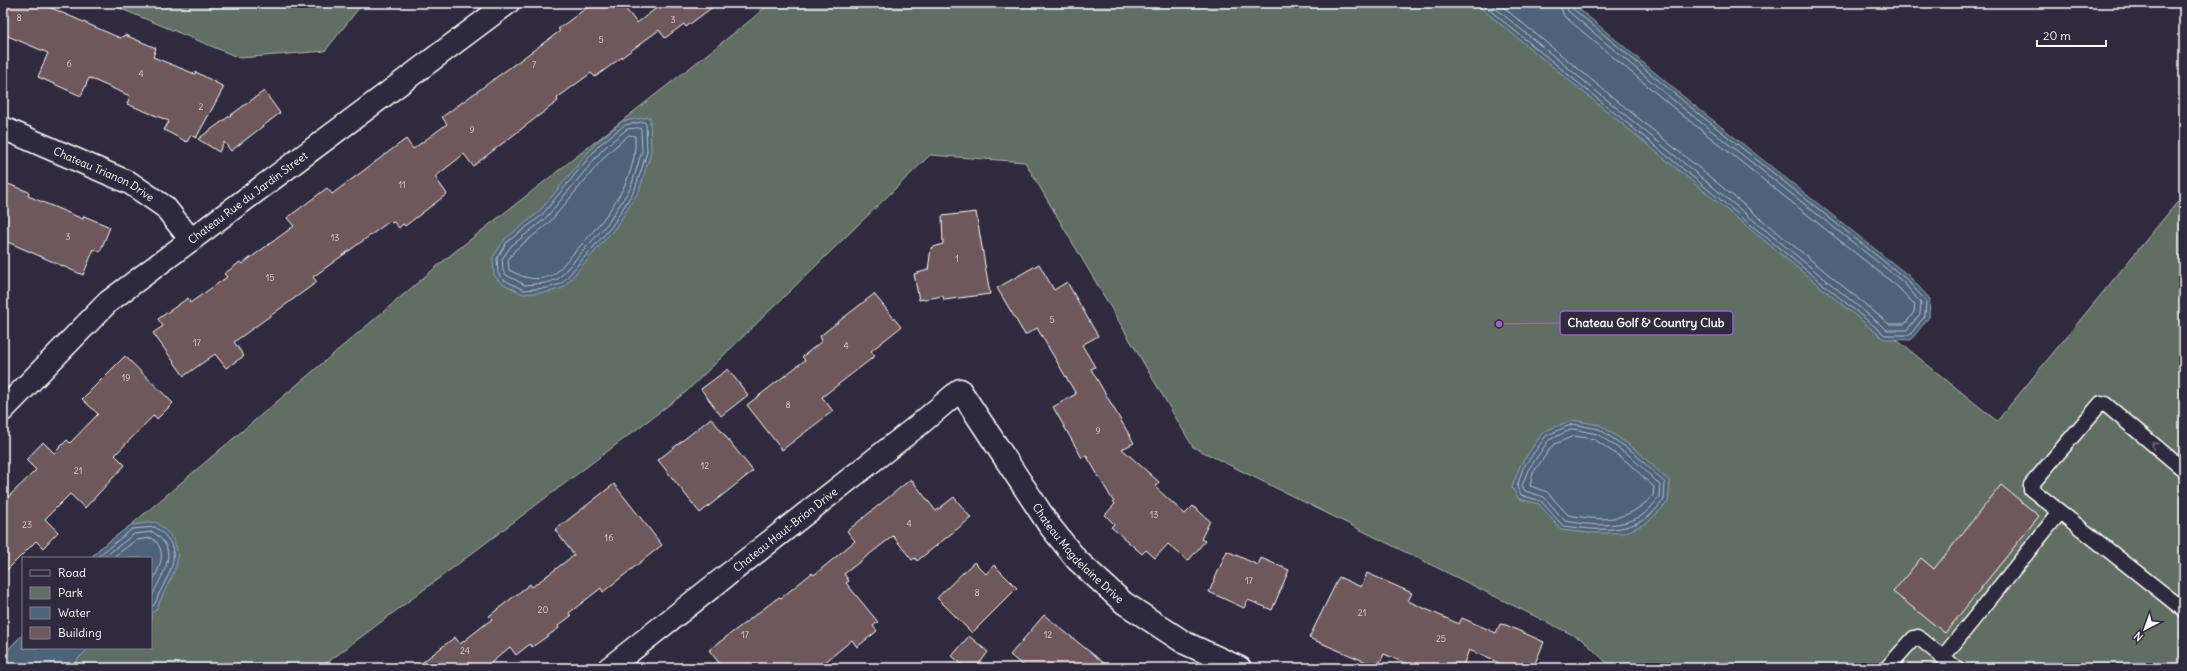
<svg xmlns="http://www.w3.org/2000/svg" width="2187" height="671" font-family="Delius,sans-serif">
	<rect width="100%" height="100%" fill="#2f2a3d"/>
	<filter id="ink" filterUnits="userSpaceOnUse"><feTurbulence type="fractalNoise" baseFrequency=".025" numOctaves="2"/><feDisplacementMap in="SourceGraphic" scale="8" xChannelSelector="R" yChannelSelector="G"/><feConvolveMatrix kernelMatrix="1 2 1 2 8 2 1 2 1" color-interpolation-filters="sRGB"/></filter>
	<g filter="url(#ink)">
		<path fill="#606e64" stroke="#b0b6b2" d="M 107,3 L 363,3 L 325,51 L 240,58 Z
			M 769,3 L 1480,3 L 1997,421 L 2184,194 L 2184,668 L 1612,668 L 1583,640 L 1193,447 L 1025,162 L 930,155 L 686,392 L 320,668 L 3,668 L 3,655 L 23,634 L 23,648 L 151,648 L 151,558 L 91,558 L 98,550 L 131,525 L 448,257 L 752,19 Z"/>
		<path fill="#4e647a" stroke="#95a2af" d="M 1475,3 L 1572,3 L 1690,102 L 1909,276 L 1930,299 L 1929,317 L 1911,340 L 1884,339 Z
			M 650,117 L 651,152 L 639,191 L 615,228 L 563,288 L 549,292 L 523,294 L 500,282 L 494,275 L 493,257 L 505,239 L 538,213 L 596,143 L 623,121 Z
			M 1572,420 L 1600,425 L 1635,449 L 1670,482 L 1668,502 L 1647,523 L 1624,533 L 1589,533 L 1561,530 L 1539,504 L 1519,499 L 1512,487 L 1520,466 L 1543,432 Z
			M 156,522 C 196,553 170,574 156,610 L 151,613 L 151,558 L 91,558 L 98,550 L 131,525 Z
			M 23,634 L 23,648 L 89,648 L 69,668 L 3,668 L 3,655 Z"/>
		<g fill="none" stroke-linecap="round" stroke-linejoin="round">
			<path stroke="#b8c1ca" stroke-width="1" d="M 1481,3 L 1885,335 L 1910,335 L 1925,316 L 1926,301 L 1906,279 L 1688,105 L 1572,8 L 1570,3
				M 1489,3 L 1887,330 L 1907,330 L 1920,314 L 1921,303 L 1903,282 L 1684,109 L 1568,11 L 1565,3
				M 1498,3 L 1889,324 L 1905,324 L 1914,312 L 1915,305 L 1898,287 L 1681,114 L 1564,16 L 1559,3
				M 644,122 L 646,124 L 647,152 L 635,189 L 612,226 L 561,284 L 547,288 L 524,290 L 502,279 L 498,273 L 497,258 L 507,242 L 541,216 L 599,145 L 625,125 Z
				M 639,128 L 641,129 L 642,151 L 631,187 L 608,223 L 558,279 L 546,283 L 525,285 L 506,275 L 503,271 L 502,259 L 511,246 L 545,219 L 603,149 L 627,129 Z
				M 629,135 L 635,136 C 639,191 588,236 555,274 C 537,282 526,279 509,270 L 508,260 L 515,250 L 549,223 L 607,154 Z
				M 1573,424 L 1599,429 L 1633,452 L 1665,483 L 1664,500 C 1658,507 1651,516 1643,520 C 1619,534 1590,529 1563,526 L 1541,501 L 1521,495 L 1517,487 L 1523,468 L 1546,436 Z
				M 1573,429 L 1597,434 L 1630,456 L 1660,485 L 1659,498 C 1653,504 1648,512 1641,516 C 1619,529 1590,525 1565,521 L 1544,497 L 1525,491 L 1522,486 L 1528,470 L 1549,440 Z
				M 1574,436 L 1594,439 L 1626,461 L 1654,487 L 1653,496 C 1625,523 1606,521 1568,515 L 1547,492 L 1530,486 L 1533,473 L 1553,445 Z
				M 96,558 L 132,529 L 155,527 C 183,546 174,566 160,592 C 157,597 156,605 151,608
				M 103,558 L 134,534 L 153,532 C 183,552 160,575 151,599
				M 112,558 L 136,540 L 152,538 C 169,551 159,569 151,585"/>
		</g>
		<path fill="#6e595c" stroke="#fff" d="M 3,3 L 40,3 L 120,38 L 125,35 L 156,48 L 153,57 L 195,74 L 196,72 L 224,87 L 196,138 L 191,135 L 187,142 L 164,130 L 169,121 L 127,104 L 130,96 L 89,78 L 81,96 L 38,77 L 48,53 L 3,34 Z
			M 593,3 L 621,3 L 637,23 L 663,3 L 718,3 L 686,27 L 684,24 L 665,38 L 659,30 L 595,77 L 591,73 L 557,98 L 558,101 L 473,166 L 464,154 L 435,177 L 447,194 L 405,226 L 403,224 L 399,228 L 394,222 L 392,223 L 390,221 L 313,277 L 317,282 L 234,342 L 244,356 L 226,368 L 215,354 L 184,376 L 153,333 L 163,326 L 158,319 L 188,298 L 190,303 L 227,277 L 224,274 L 240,262 L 242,264 L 294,226 L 287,218 L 327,188 L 332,194 L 406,139 L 413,149 L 447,124 L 442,117 L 560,31 L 558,29 Z
			M 264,91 L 280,113 L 231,151 L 224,142 L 219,152 L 198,139 Z
			M 3,182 L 29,192 L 28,196 L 83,219 L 84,216 L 110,227 L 100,252 L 94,249 L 83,275 L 3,240 Z
			M 976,212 L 990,294 L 944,300 L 943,296 L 919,300 L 914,274 L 928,270 L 931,248 L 943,244 L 942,216 Z
			M 1039,264 L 1054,290 L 1067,282 L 1098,336 L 1082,345 L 1095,367 L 1091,369 L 1134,443 L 1122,449 L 1159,482 L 1155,487 L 1185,514 L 1193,506 L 1210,521 L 1201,539 L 1205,541 L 1188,561 L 1168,544 L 1155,558 L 1146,550 L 1142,554 L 1111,527 L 1114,524 L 1105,515 L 1115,504 L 1086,455 L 1082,458 L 1053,407 L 1076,394 L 1037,328 L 1025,335 L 997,288 Z
			M 874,294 L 901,327 L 871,351 L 875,356 L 822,397 L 833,411 L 782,450 L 747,405 L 805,360 L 802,357 L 822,341 L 820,336 Z
			M 125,356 L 173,403 L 157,419 L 154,415 L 115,455 L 125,465 L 85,508 L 70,494 L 45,519 L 58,532 L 43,548 L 36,541 L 3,574 L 3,502 L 36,470 L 26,460 L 43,442 L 54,453 L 67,440 L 70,443 L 98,414 L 82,399 Z
			M 728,369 L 748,395 L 721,416 L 701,389 Z
			M 711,418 L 753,471 L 700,513 L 658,460 Z
			M 911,479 L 936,511 L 954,497 L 971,518 L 917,561 L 915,558 L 912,560 L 893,536 L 844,574 L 849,581 L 846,583 L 878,622 L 873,626 L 877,631 L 857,647 L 852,640 L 818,668 L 723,668 L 709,650 L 779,597 L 781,598 L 812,573 L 814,575 L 855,541 L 847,531 Z
			M 614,484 L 662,545 L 603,592 L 601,588 L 569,613 L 571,616 L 558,626 L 559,628 L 532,647 L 530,644 L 516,655 L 510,647 L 485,668 L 415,668 L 455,637 L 460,644 L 492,619 L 489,616 L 530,584 L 532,587 L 574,555 L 555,530 Z
			M 2001,485 L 2039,516 L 1945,633 L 1893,592 L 1921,558 L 1934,569 Z
			M 1227,551 L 1258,565 L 1261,558 L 1289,570 L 1272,610 L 1248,600 L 1244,608 L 1209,592 Z
			M 974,562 L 986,574 L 994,565 L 1017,588 L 972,633 L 937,598 Z
			M 1367,573 L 1412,593 L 1408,601 L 1459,624 L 1462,618 L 1496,633 L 1500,624 L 1506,625 L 1544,642 L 1533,668 L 1511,668 L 1469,650 L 1462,668 L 1416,668 L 1384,654 L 1378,667 L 1309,638 L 1339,577 L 1361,587 Z
			M 1044,615 L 1110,668 L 1026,668 L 1010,655 Z
			M 969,636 L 988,652 L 976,668 L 966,668 L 952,656 Z"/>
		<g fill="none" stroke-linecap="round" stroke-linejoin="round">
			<g stroke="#fff" stroke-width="17">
				<path id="service" d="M 2184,470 L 2105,404 L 2101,403 L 2031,485 L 2031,489 L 2184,610
					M 1943,657 L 2060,512
					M 1887,668 L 1914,638 L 1918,637 L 1956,668"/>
			</g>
			<g stroke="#fff" stroke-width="25">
				<g id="minor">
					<path id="s1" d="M 3,128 L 130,183 L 165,207 L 191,240"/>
					<path id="s2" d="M 3,410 L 108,302 L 508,3"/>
					<path id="s3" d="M 609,668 L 921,423 L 960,390 L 1049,525 L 1077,560 L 1124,603 L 1185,643 L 1240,668"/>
				</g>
			</g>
			<use href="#service" stroke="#2f2a3d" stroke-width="14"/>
			<use href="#minor" stroke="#2f2a3d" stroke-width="22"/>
		</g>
		<defs><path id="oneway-chevron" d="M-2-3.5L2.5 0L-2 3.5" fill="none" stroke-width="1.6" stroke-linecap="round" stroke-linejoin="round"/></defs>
		<use stroke="#6d6a77" href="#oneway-chevron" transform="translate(2154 445) rotate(-140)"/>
	</g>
	<g text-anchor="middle" stroke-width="3" stroke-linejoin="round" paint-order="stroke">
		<g font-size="9" fill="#dbd6d6">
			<text x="19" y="21">8</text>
			<text x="673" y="23">3</text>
			<text x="601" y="43">5</text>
			<text x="69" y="67">6</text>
			<text x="534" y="68">7</text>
			<text x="141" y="77">4</text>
			<text x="201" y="110">2</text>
			<text x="472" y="133">9</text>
			<text x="402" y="188">11</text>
			<text x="68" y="240">3</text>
			<text x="335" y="241">13</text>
			<text x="957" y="262">1</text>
			<text x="270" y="281">15</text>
			<text x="1052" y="323">5</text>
			<text x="197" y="346">17</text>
			<text x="846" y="349">4</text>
			<text x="126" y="381">19</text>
			<text x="788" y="408">8</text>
			<text x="1098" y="434">9</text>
			<text x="705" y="469">12</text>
			<text x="78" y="474">21</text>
			<text x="1154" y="518">13</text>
			<text x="909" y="527">4</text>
			<text x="27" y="528">23</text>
			<text x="609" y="541">16</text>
			<text x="1249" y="584">17</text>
			<text x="977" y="596">8</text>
			<text x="543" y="613">20</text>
			<text x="1362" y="616">21</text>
			<text x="745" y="638">17</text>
			<text x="1048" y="638">12</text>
			<text x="1441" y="642">25</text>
			<text x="465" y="654">24</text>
		</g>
		<g font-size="11" fill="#fff" stroke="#2f2a3d">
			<text dy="4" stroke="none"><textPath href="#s1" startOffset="111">Chateau Trianon Drive</textPath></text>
			<text dy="4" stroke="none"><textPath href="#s2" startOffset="325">Chateau Rue du Jardin Street</textPath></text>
			<text dy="4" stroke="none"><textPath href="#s3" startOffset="224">Chateau Haut-Brion Drive</textPath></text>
			<text dy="4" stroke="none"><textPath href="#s3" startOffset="650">Chateau Magdelaine Drive</textPath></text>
		</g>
	</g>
	<path fill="none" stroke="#9c61cf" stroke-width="1.5" d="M1499 324L1560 323"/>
	<circle fill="#9c61cf" stroke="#2f2a3d" stroke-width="1.5" cx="1499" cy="324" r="4"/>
	<rect fill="#2f2a3d" stroke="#9c61cf" stroke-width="1.5" x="1560" y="311" width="173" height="24" rx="4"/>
	<g font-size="12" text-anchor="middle" font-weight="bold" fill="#fff">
		<text x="1646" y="327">Chateau Golf &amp; Country Club</text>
	</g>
	<rect width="2187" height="671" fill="none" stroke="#2f2a3d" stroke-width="16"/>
	<rect x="8" y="8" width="2171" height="655" fill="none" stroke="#fff" stroke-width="1.5" filter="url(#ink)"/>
	<rect x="22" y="557" width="130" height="92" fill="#2f2a3d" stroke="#827f8b"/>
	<rect x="30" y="570" width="20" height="6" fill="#2f2a3d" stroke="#827f8b"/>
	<text x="58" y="577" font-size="12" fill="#ffffff">Road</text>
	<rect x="30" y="587" width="20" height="12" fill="#606e64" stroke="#827f8b"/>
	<text x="58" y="597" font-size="12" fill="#ffffff">Park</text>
	<rect x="30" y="607" width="20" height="12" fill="#4e647a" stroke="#827f8b"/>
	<text x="58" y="617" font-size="12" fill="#ffffff">Water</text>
	<rect x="30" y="627" width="20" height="12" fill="#6e595c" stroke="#827f8b"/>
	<text x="58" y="637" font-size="12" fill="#ffffff">Building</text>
	<g transform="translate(2145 629) rotate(221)" stroke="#2f2a3d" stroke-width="3" paint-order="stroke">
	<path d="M0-3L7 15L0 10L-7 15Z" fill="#ffffff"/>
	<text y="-6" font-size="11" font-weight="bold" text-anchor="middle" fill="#ffffff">N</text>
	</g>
	<path d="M2037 40v6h69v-6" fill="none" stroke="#ffffff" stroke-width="2"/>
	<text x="2043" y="40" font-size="12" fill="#ffffff" stroke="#2f2a3d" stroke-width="3" paint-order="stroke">20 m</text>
</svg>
